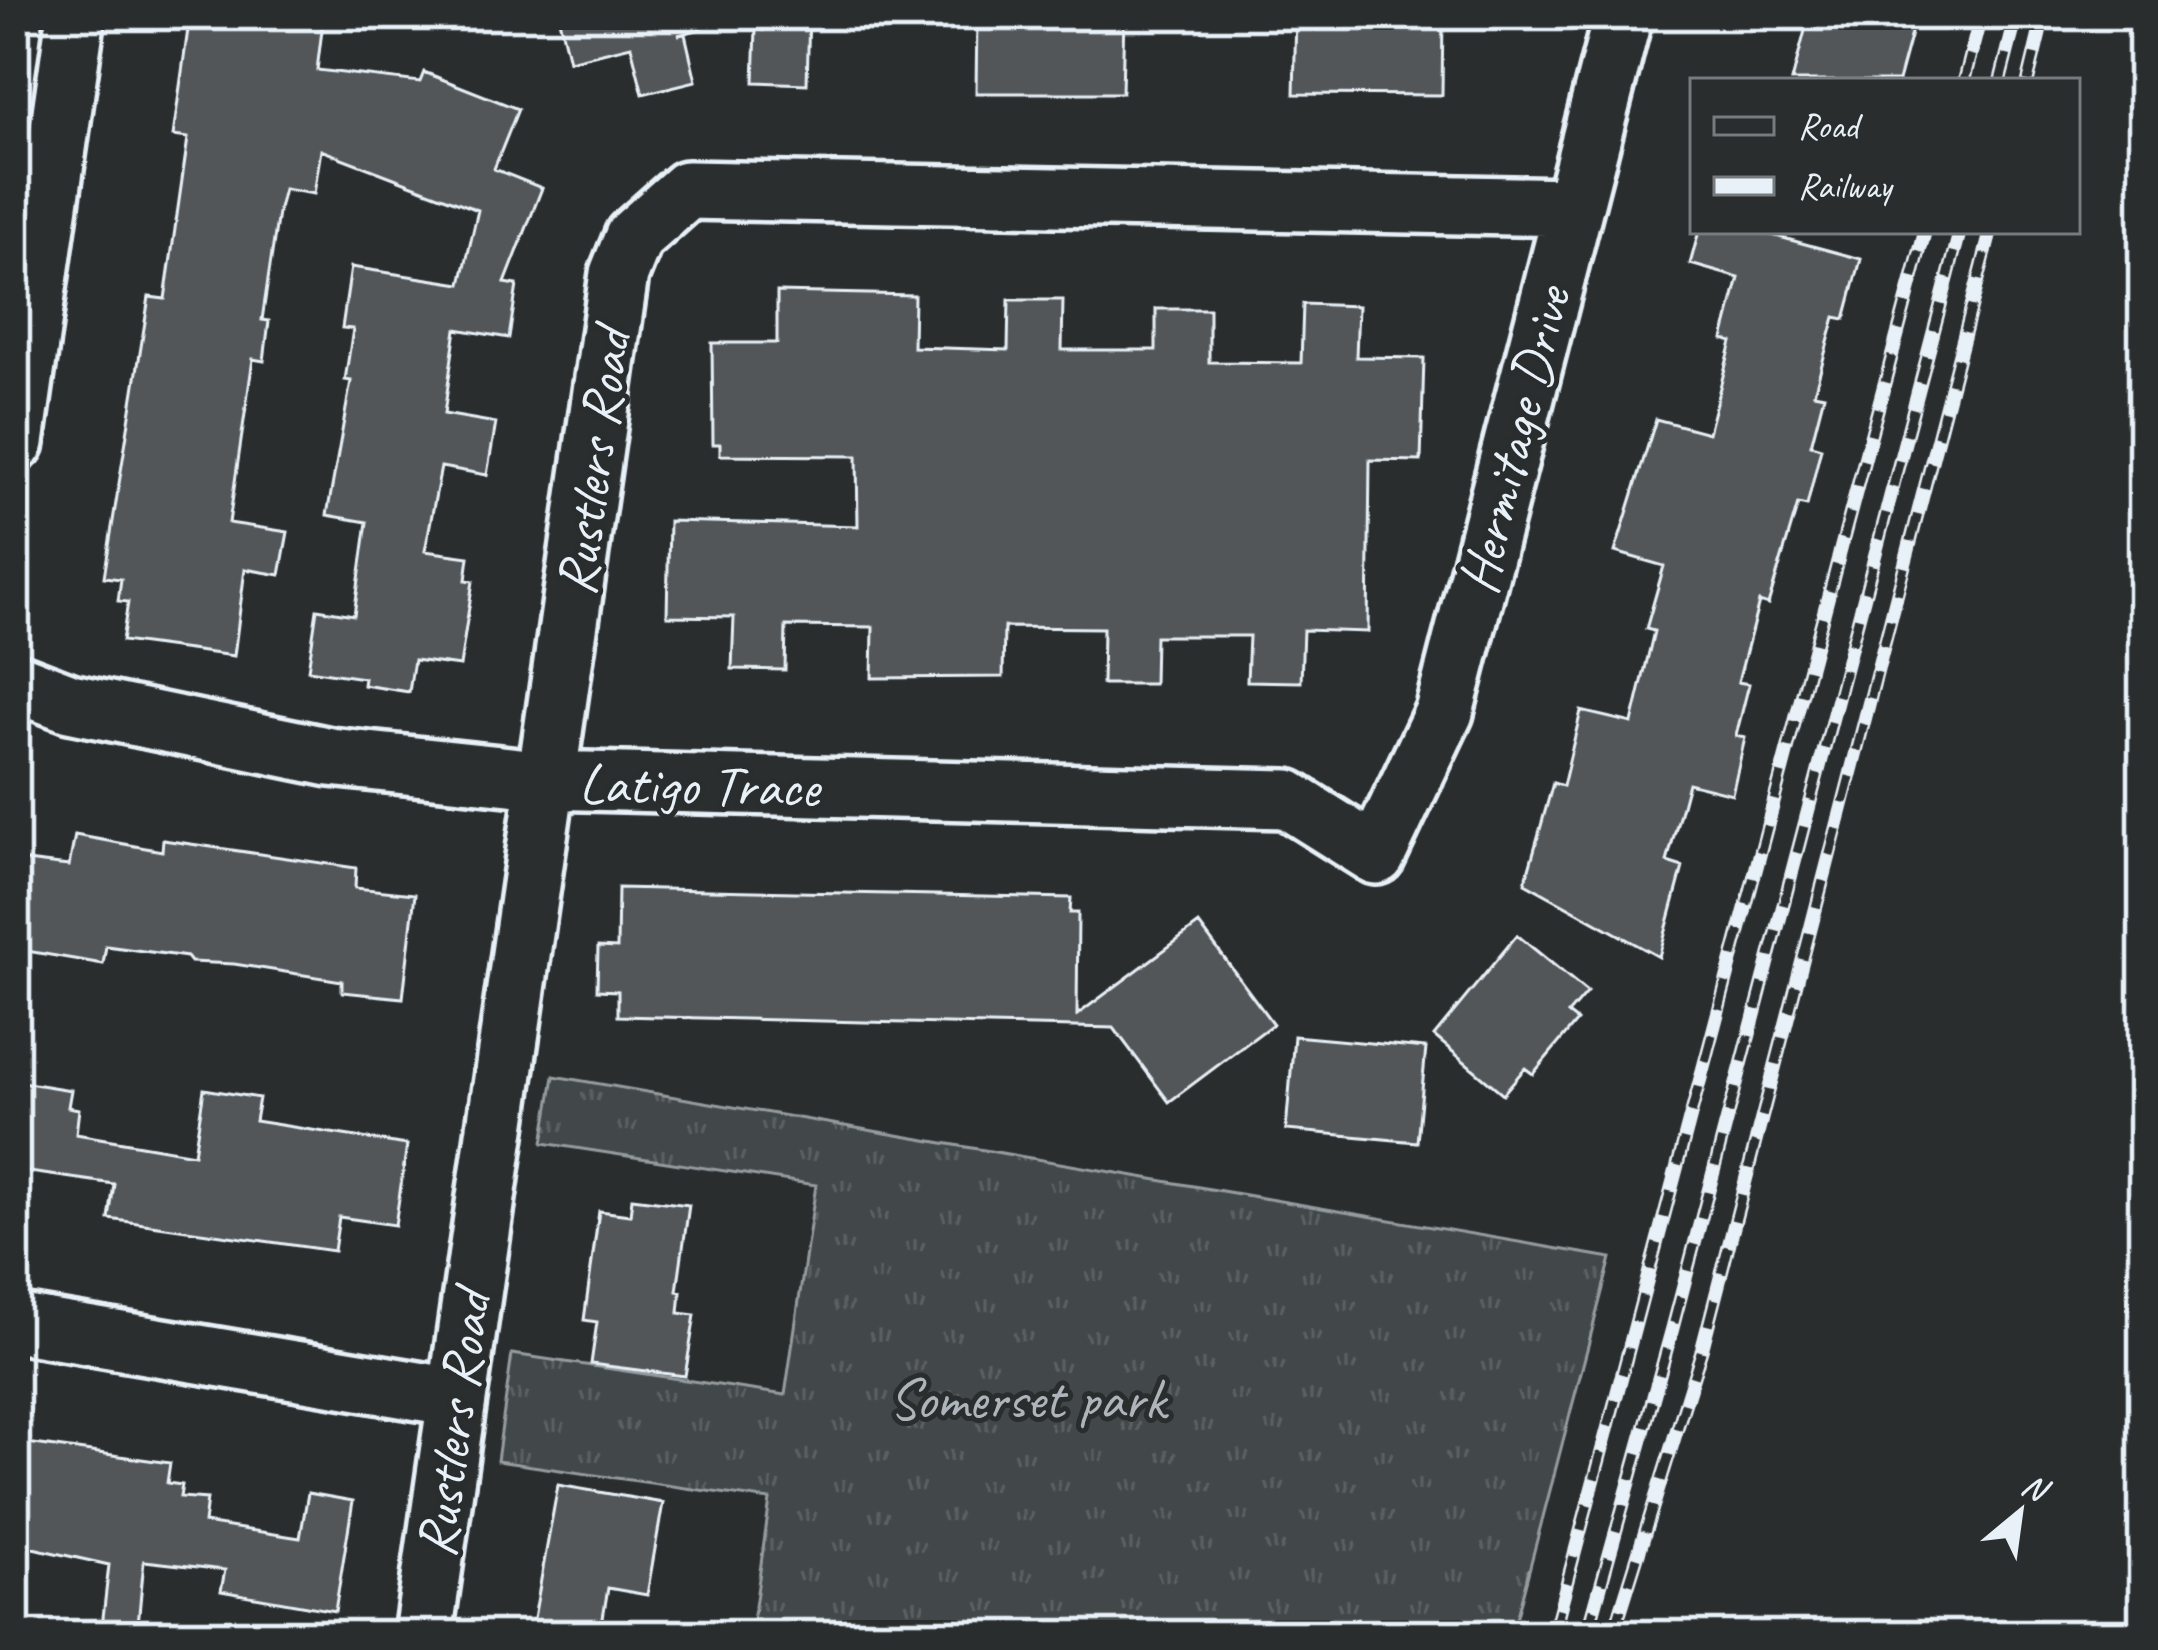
<svg xmlns="http://www.w3.org/2000/svg" width="2158" height="1650" font-family="Caveat,sans-serif">
	<defs>
		<pattern id="grass-tufts" width="24" height="20" patternUnits="userSpaceOnUse" patternTransform="scale(3)"><rect width="24" height="20" fill="#424648"/><path d="M3 7l-1-3M5 7V3M7 7l1-3M15 17l-1-3M17 17v-4M19 17l1-3" fill="none" stroke="#5d6163"/></pattern>
	</defs>
	<rect width="100%" height="100%" fill="#2a2d2e"/>
	<filter id="ink" filterUnits="userSpaceOnUse"><feTurbulence type="fractalNoise" baseFrequency=".00833" numOctaves="2"/><feDisplacementMap in="SourceGraphic" scale="24" xChannelSelector="R" yChannelSelector="G"/><feConvolveMatrix kernelMatrix="1 2 1 2 8 2 1 2 1" color-interpolation-filters="sRGB"/></filter>
	<g filter="url(#ink)">
		<path fill="url(#grass-tufts)" stroke="#959ca0" stroke-width="3" d="M 554,1076 L 1611,1258 L 1512,1635 L 751,1635 L 770,1500 L 497,1461 L 512,1354 L 785,1395 L 816,1185 L 543,1143 Z"/>
		<path fill="#535759" stroke="#e8f1f8" stroke-width="3" d="M 190,15 L 310,15 L 309,20 L 323,22 L 317,70 L 420,82 L 424,72 L 518,109 L 494,169 L 542,188 L 505,283 L 517,285 L 509,338 L 456,329 L 444,414 L 496,423 L 487,475 L 441,467 L 425,551 L 469,557 L 466,580 L 473,581 L 460,666 L 414,660 L 409,692 L 363,685 L 364,678 L 308,670 L 317,609 L 354,615 L 367,522 L 327,515 L 351,381 L 345,380 L 353,329 L 342,328 L 351,267 L 461,284 L 478,210 L 321,150 L 314,194 L 284,189 L 278,213 L 262,320 L 269,321 L 264,361 L 253,359 L 229,523 L 288,532 L 280,575 L 245,569 L 234,656 L 122,641 L 128,602 L 118,601 L 121,579 L 104,577 L 149,297 L 165,299 L 188,138 L 173,136 Z
			M 558,15 L 699,15 L 701,29 L 678,35 L 685,34 L 696,81 L 643,94 L 631,46 L 569,61 Z
			M 764,15 L 809,15 L 807,84 L 754,82 L 756,29 L 763,30 Z
			M 977,15 L 1124,15 L 1122,93 L 976,93 Z
			M 1296,15 L 1443,15 L 1442,95 L 1294,94 Z
			M 1809,15 L 1916,15 L 1898,81 L 1792,81 Z
			M 1699,231 L 1757,231 L 1861,259 L 1845,319 L 1835,317 L 1814,393 L 1824,395 L 1811,445 L 1821,448 L 1807,506 L 1798,504 L 1768,605 L 1759,602 L 1738,682 L 1749,684 L 1736,736 L 1745,738 L 1732,794 L 1688,783 L 1667,862 L 1683,867 L 1659,957 L 1525,883 L 1553,783 L 1563,786 L 1581,711 L 1632,723 L 1654,631 L 1646,629 L 1664,566 L 1615,552 L 1656,419 L 1708,433 L 1732,342 L 1723,339 L 1739,278 L 1690,264 Z
			M 777,292 L 914,295 L 913,347 L 1008,350 L 1009,300 L 1063,300 L 1062,350 L 1156,350 L 1156,309 L 1209,309 L 1209,362 L 1301,363 L 1303,304 L 1358,306 L 1356,357 L 1424,358 L 1421,461 L 1370,460 L 1368,632 L 1303,630 L 1301,682 L 1247,681 L 1249,636 L 1155,636 L 1154,684 L 1102,684 L 1103,628 L 1004,627 L 1003,677 L 872,678 L 873,627 L 786,626 L 785,670 L 732,669 L 734,617 L 667,616 L 669,521 L 858,526 L 857,456 L 720,455 L 720,444 L 713,444 L 712,343 L 777,343 Z
			M 75,835 L 162,851 L 163,840 L 356,868 L 355,888 L 415,894 L 403,998 L 342,992 L 342,981 L 234,964 L 191,962 L 187,957 L 106,946 L 103,964 L 15,949 L 15,874 L 23,876 L 26,861 L 69,866 Z
			M 618,888 L 1071,898 L 1070,913 L 1078,913 L 1077,1015 L 1199,924 L 1273,1024 L 1169,1102 L 1114,1028 L 618,1016 L 618,991 L 597,990 L 598,947 L 617,948 Z
			M 1517,935 L 1587,992 L 1568,1014 L 1577,1021 L 1533,1074 L 1525,1068 L 1503,1094 L 1434,1036 Z
			M 1294,1036 L 1426,1048 L 1417,1142 L 1286,1130 Z
			M 15,1081 L 71,1090 L 68,1107 L 79,1109 L 76,1134 L 194,1154 L 204,1089 L 259,1098 L 255,1121 L 407,1145 L 395,1225 L 339,1217 L 334,1251 L 109,1219 L 114,1184 L 15,1170 Z
			M 632,1198 L 689,1205 L 677,1291 L 681,1292 L 679,1313 L 695,1315 L 685,1376 L 591,1364 L 597,1322 L 584,1320 L 599,1211 L 630,1215 Z
			M 27,1443 L 170,1463 L 167,1483 L 182,1485 L 180,1497 L 207,1499 L 204,1523 L 300,1538 L 308,1493 L 353,1501 L 335,1611 L 221,1591 L 225,1570 L 144,1561 L 137,1635 L 101,1635 L 109,1565 L 15,1544 L 15,1511 Z
			M 558,1485 L 663,1503 L 647,1595 L 608,1588 L 600,1635 L 531,1635 Z"/>
		<g fill="none" stroke-linecap="round" stroke-linejoin="round">
			<g stroke="#e8f1f8" stroke-width="66">
				<path id="minor" d="M 15,442 L 76,15
					M 15,682 L 70,703 L 330,757 L 547,780 L 1287,799 L 1376,855 L 1444,712 L 1623,15
					M 15,1323 L 454,1397
					M 423,1635 L 619,274 L 634,237 L 687,190 L 1571,207"/>
			</g>
			<use href="#minor" stroke="#2a2d2e" stroke-width="57"/>
			<g stroke="#e8f1f8" stroke-width="14">
				<path id="rail" d="M 1964,81 L 1981,15
					M 2000,81 L 2017,15
					M 2028,81 L 2044,15
					M 1553,1635 L 1925,231
					M 1587,1635 L 1672,1330 L 1960,231
					M 1613,1635 L 1702,1349 L 1991,231"/>
			</g>
			<use href="#rail" stroke="#2a2d2e" stroke-width="9" stroke-dasharray="27" stroke-linecap="butt"/>
		</g>
	</g>
	<g text-anchor="middle" stroke-width="10" stroke-linejoin="round" paint-order="stroke">
		<g font-size="57" fill="#e8f1f8" stroke="#2a2d2e">
			<text transform="translate(1513 440) rotate(-76)" y="20">Hermitage Drive</text>
			<text transform="translate(592 462) rotate(-82)" y="20">Rustlers Road</text>
			<text transform="translate(699 784) rotate(1)" y="20">Latigo Trace</text>
			<text transform="translate(452 1424) rotate(-82)" y="20">Rustlers Road</text>
		</g>
		<g font-size="57" fill="#aeb5ba" stroke="#2a2d2e">
			<text x="1027" y="1418">Somerset park</text>
		</g>
	</g>
	<rect width="2158" height="1650" fill="none" stroke="#2a2d2e" stroke-width="60"/>
	<rect x="30" y="30" width="2098" height="1590" fill="none" stroke="#e8f1f8" stroke-width="4.5" filter="url(#ink)"/>
	<rect x="1690" y="78" width="390" height="156" fill="#2a2d2e" stroke="#767b7f" stroke-width="3"/>
	<rect x="1714" y="117" width="60" height="18" fill="#2a2d2e" stroke="#767b7f" stroke-width="3"/>
	<text x="1798" y="138" font-size="36" fill="#e8f1f8">Road</text>
	<rect x="1714" y="177" width="60" height="18" fill="#e8f1f8" stroke="#767b7f" stroke-width="3"/>
	<text x="1798" y="198" font-size="36" fill="#e8f1f8">Railway</text>
	<g transform="translate(2020 1512) rotate(29)" stroke="#2a2d2e" stroke-width="9" paint-order="stroke">
	<path d="M0-9L21 45L0 30L-21 45Z" fill="#e8f1f8"/>
	<text y="-18" font-size="33" font-weight="bold" text-anchor="middle" fill="#e8f1f8">N</text>
	</g>
</svg>
